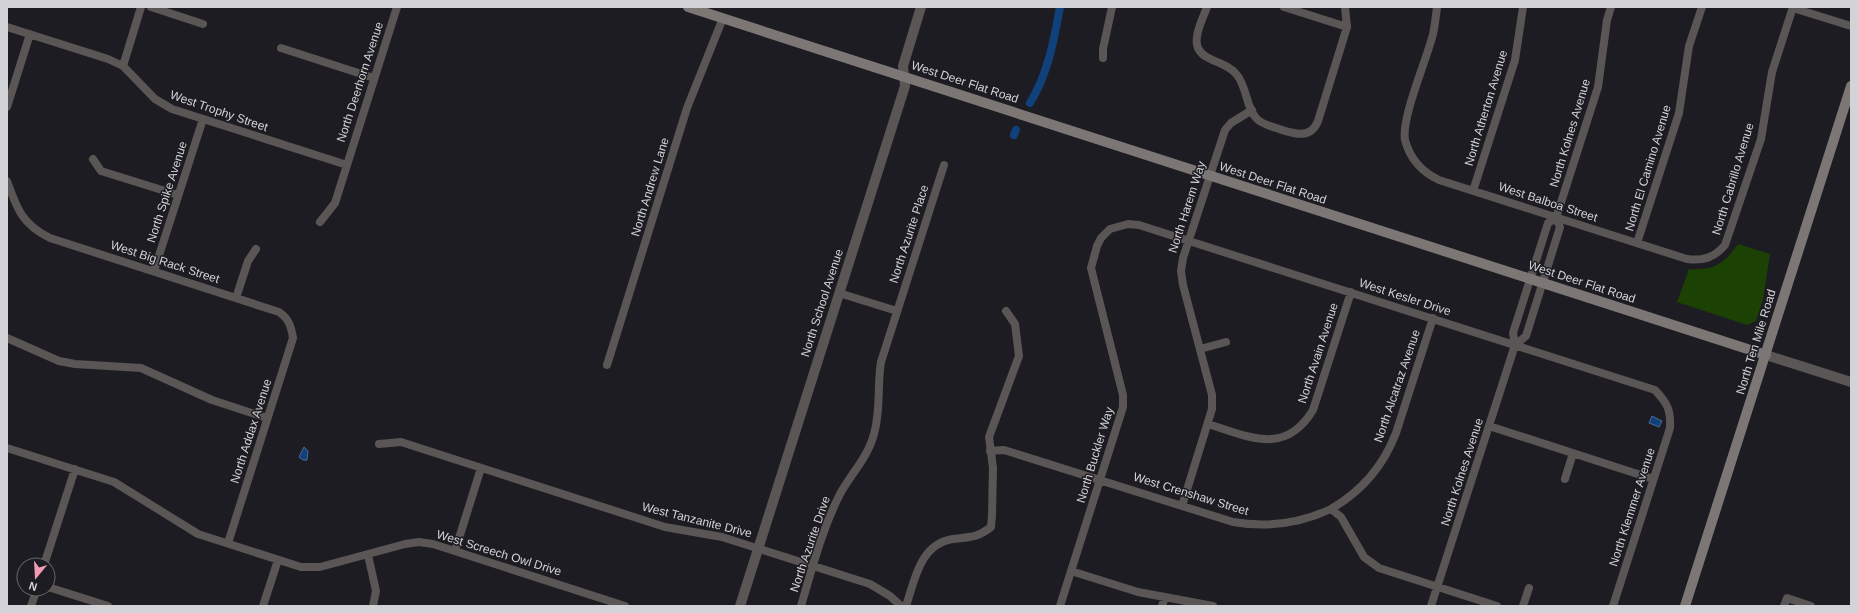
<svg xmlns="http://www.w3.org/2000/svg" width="1858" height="613" font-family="Helvetica,sans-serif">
	<rect width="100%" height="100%" fill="#1d1c22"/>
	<path fill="#1c4104" d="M 1738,244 L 1770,254 L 1763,299 L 1756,321 L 1747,325 L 1677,302 L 1689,269 C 1713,271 1724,264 1738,244 Z"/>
	<path fill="#10417b" stroke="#4a6d97" d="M 1652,416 L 1662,421 L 1659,427 L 1649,423 Z
		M 304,447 L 308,451 L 307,460 L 303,460 L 299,457 Z"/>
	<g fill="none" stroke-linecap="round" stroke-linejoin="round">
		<path stroke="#10417b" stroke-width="8" d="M 1030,103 C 1048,74 1054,40 1060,7
			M 1014,135 L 1016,130"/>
		<path stroke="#595655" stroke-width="8" d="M 151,7 L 203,24
			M 1207,7 C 1203,18 1193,37 1198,48 C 1204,62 1227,61 1237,75 C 1247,87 1246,108 1257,119 C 1262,124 1270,126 1276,128 C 1292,133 1310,141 1318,121 L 1347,27 L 1345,7
			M 1284,7 L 1347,27
			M 1437,7 C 1436,16 1435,25 1433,34 C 1427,59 1401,118 1405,140 C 1410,159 1422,172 1439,180 L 1687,259 C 1703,261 1714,258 1725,245 L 1761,139 L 1772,72 L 1793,7
			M 1793,8 L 1851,26
			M 7,27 L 108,59 L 123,66 L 155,99 L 172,109 L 347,165
			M 281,48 L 374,78
			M 1103,58 L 1103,49 L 1112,7
			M 123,66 L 141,7
			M 7,107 L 30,34
			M 93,159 L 101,171 L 178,195
			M 7,181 C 17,209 22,224 50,238 L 279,312 C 289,319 291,326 293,338 L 228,543
			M 1473,191 L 1515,60 L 1523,7
			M 1556,218 L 1598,87 L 1607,20 L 1611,7
			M 320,222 L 335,203 L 397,7
			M 1637,243 L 1679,113 L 1689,46 L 1702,7
			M 154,271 L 203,119
			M 839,293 L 897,311
			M 236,298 L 248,261 L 256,249
			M 7,338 L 59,361 L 75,364 L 141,368 L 212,400 L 267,418
			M 1200,349 L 1226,342
			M 607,365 L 687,108 L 723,18
			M 1208,424 C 1250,437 1285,456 1313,410 L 1351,292
			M 1489,426 L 1653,479
			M 379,444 L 401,442 L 665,527 L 722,537 L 870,584 L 890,596 L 901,606
			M 7,448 L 114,482 L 198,534 L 301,567 L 320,567 L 405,544 L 419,542 L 433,544 L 625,606
			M 990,451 L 1004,450 L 1233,522 C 1268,528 1299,524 1331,509 L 1341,517 L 1364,557 L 1379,568 L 1497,606
			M 1565,479 L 1573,453
			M 1182,506 L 1212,409 L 1212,395 L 1183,285 L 1181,271 L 1183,258 L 1225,130 L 1231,123 L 1252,110
			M 1331,509 C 1362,491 1383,467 1396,433 L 1433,318
			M 455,551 L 481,468
			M 368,555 L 376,591 L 373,606
			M 44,565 L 75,469
			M 1071,571 L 1138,592 L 1213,606
			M 48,587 L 108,606
			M 31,606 L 37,589
			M 263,606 L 278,560
			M 801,606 C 812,569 822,529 840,494 C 851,474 868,457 874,434 C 881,410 877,386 881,362 L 944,165
			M 906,606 C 915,579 920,544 953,539 C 970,537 977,538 991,527 L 992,515 L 993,468 L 989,437 L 1019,356 L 1015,324 L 1006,311
			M 1060,606 L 1123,407 L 1123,395 L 1091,268 L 1097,246 L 1101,238 L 1110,229 L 1128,224 L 1139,225 L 1655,390 C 1667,403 1671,409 1670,428 L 1613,606
			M 1162,606 L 1165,597
			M 1431,606 L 1515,345 L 1513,333 L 1548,223 L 1556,218 L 1560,227 L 1526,336 L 1515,345
			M 1523,606 L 1529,588
			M 1784,606 L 1787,598 L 1811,606"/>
		<path stroke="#595655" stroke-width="10" d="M 1766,355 L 1851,382
			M 740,606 L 905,86 L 903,66 L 921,7"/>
		<path stroke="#7c7674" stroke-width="10" d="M 688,7 L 1766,355
			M 1685,606 L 1851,86"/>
	</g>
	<g text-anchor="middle" stroke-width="3" stroke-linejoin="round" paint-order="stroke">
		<g font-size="12" fill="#d3d3d7" stroke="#1d1c22">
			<text transform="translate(360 82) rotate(-72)" y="4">North Deerhorn Avenue</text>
			<text transform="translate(965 82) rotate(18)" y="4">West Deer Flat Road</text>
			<text transform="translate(1486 108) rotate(-73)" y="4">North Atherton Avenue</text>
			<text transform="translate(219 111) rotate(19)" y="4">West Trophy Street</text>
			<text transform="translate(1570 133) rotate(-73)" y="4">North Kolnes Avenue</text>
			<text transform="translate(1648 168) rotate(-73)" y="4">North El Camino Avenue</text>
			<text transform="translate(1733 179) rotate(-73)" y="4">North Cabrillo Avenue</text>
			<text transform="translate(1273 183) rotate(18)" y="4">West Deer Flat Road</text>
			<text transform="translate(650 187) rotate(-73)" y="4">North Andrew Lane</text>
			<text transform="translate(167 192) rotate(-72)" y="4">North Spike Avenue</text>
			<text transform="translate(1548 202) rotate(18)" y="4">West Balboa Street</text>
			<text transform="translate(1187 207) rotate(-72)" y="4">North Harem Way</text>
			<text transform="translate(909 234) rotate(-72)" y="4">North Azurite Place</text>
			<text transform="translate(165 262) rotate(18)" y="4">West Big Rack Street</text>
			<text transform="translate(1582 282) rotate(18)" y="4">West Deer Flat Road</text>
			<text transform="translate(1405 297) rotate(18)" y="4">West Kesler Drive</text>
			<text transform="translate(822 303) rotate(-72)" y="4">North School Avenue</text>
			<text transform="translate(1756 342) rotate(-73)" y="4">North Ten Mile Road</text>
			<text transform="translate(1318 353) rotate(-72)" y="4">North Avain Avenue</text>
			<text transform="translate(1397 386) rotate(-71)" y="4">North Alcatraz Avenue</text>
			<text transform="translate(251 431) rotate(-72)" y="4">North Addax Avenue</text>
			<text transform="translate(1095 455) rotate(-73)" y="4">North Buckler Way</text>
			<text transform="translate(1462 472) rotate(-72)" y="4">North Kolnes Avenue</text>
			<text transform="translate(1191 494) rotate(17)" y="4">West Crenshaw Street</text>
			<text transform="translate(1632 507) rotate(-72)" y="4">North Klemmer Avenue</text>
			<text transform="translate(697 520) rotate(14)" y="4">West Tanzanite Drive</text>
			<text transform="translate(810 544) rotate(-71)" y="4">North Azurite Drive</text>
			<text transform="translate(499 553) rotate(17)" y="4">West Screech Owl Drive</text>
		</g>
	</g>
	<rect width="1858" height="613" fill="none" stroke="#d3d3d7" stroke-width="16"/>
	<g transform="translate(36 577) rotate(198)"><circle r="19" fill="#1d1c22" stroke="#66656a"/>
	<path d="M0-3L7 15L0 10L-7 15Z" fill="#f19ab3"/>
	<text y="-6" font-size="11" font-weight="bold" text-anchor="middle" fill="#d3d3d7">N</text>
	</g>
</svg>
